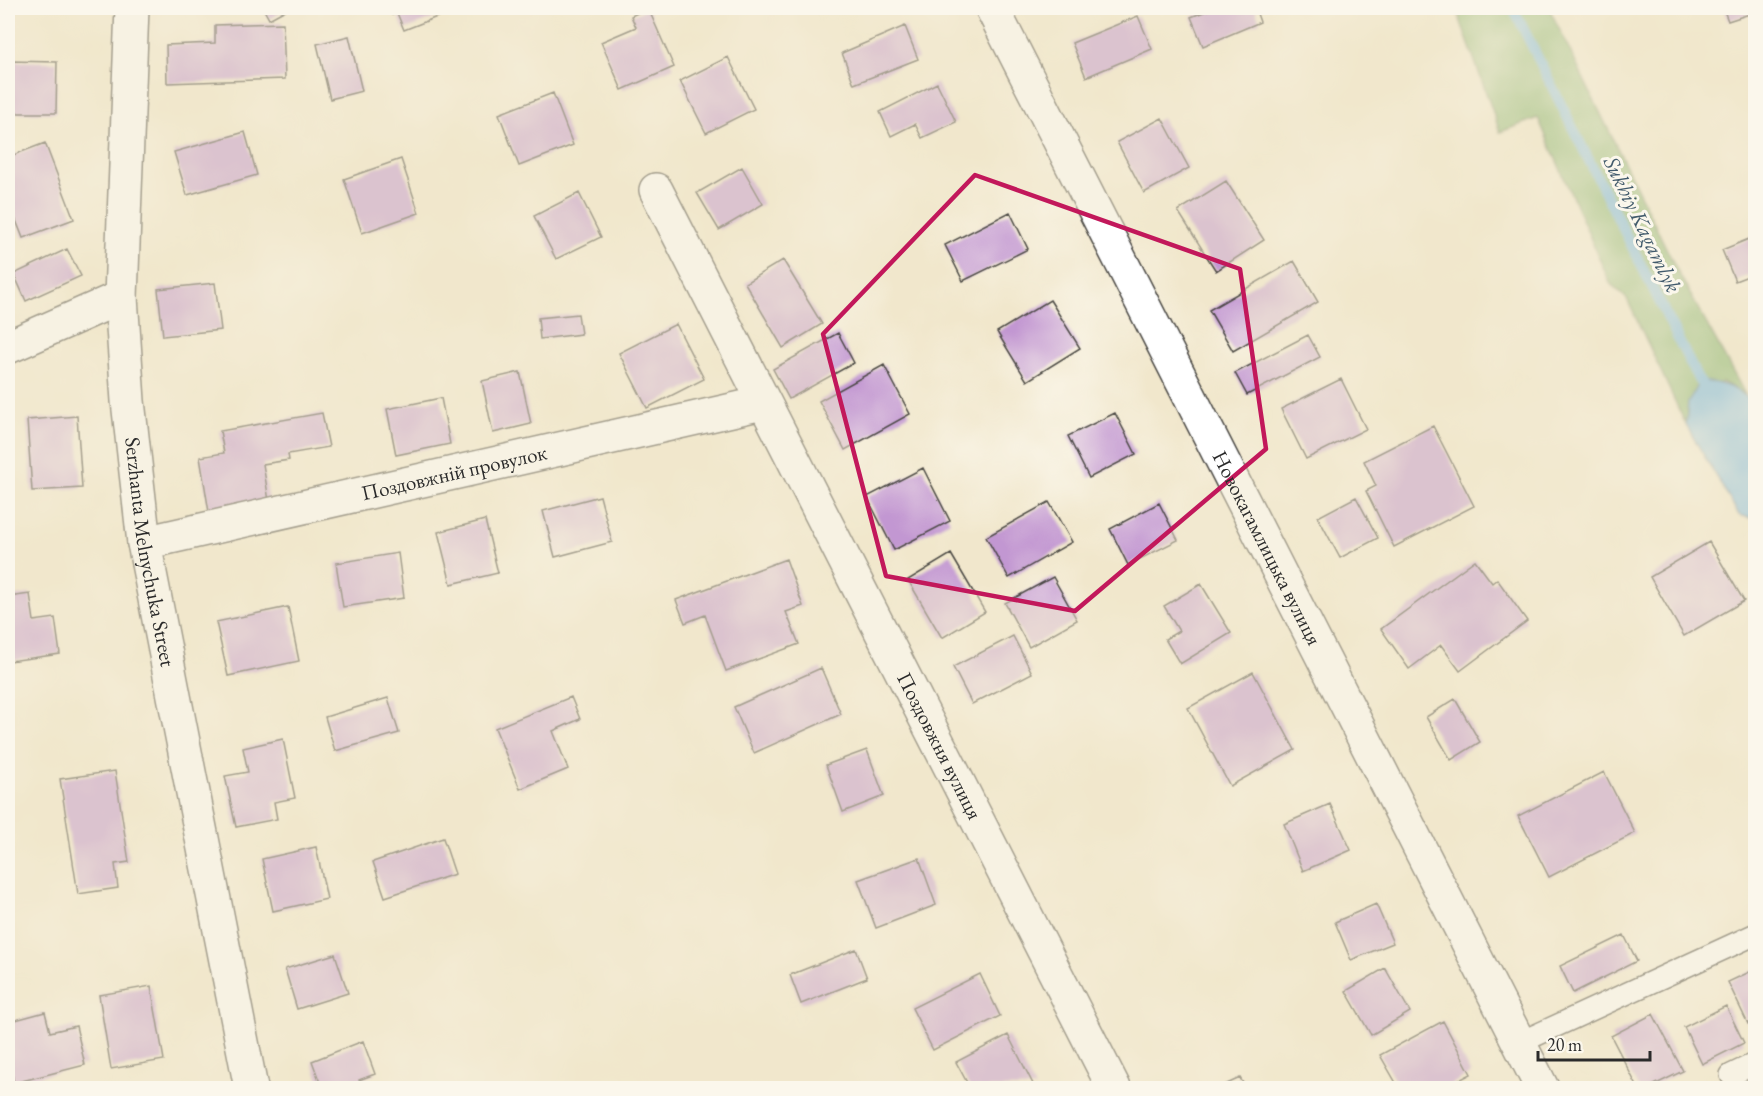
<svg xmlns="http://www.w3.org/2000/svg" width="1763" height="1096" font-family="'EB Garamond',serif">
	<rect width="100%" height="100%" fill="#fbf7ec"/>
	<filter id="ink" filterUnits="userSpaceOnUse"><feTurbulence type="fractalNoise" baseFrequency=".0167" numOctaves="2"/><feDisplacementMap in="SourceGraphic" scale="12" xChannelSelector="R" yChannelSelector="G"/><feConvolveMatrix kernelMatrix="1 2 1 2 8 2 1 2 1" color-interpolation-filters="sRGB"/></filter>
	<filter id="wash" filterUnits="userSpaceOnUse"><feTurbulence type="fractalNoise" baseFrequency=".008" numOctaves="4" result="noise"/><feDisplacementMap in="SourceGraphic" scale="24" xChannelSelector="R" yChannelSelector="G"/><feGaussianBlur stdDeviation="1.35" result="paint"/><feColorMatrix in="noise" values="0 0 0 0 0 0 0 0 0 0 0 0 0 0 0 0 0 1.4 0 .05"/><feComposite in="paint" operator="in"/></filter>
	<g filter="url(#wash)">
		<rect width="100%" height="100%" fill="#f1e7cc"/>
		<path fill="#84b36c" stroke="#586f4c" stroke-width="1.5" d="M 1456,8 L 1549,8 L 1677,270 L 1745,394 L 1722,382 L 1688,403 L 1686,425 L 1627,299 L 1610,283 L 1538,118 L 1500,132 Z"/>
		<path fill="#6db4e4" stroke="#4c7088" stroke-width="1.5" d="M 1699,381 C 1722,382 1739,388 1755,405 L 1755,519 L 1739,515 L 1686,425 L 1688,403 Z"/>
		<g fill="none" stroke-linecap="round" stroke-linejoin="round">
			<path stroke="#6db4e4" stroke-width="10" d="M 1513,8 L 1699,381 L 1707,391"/>
		</g>
		<g id="blocks">
			<path fill="#c297d2" d="M 263,8 L 289,8 L 269,19 Z
				M 389,8 L 439,8 L 442,15 L 404,30 L 397,13 L 392,15 Z
				M 648,8 L 674,67 L 622,90 L 601,42 L 636,27 L 631,16 Z
				M 1214,8 L 1255,8 L 1260,22 L 1203,46 L 1191,17 Z
				M 1723,8 L 1756,8 L 1756,12 L 1728,21 Z
				M 1138,16 L 1152,49 L 1086,77 L 1072,43 Z
				M 283,23 L 285,79 L 167,83 L 166,45 L 215,43 L 215,25 Z
				M 905,26 L 918,59 L 854,84 L 842,53 Z
				M 349,36 L 362,91 L 330,99 L 317,44 Z
				M 728,57 L 754,109 L 706,133 L 680,81 Z
				M 8,61 L 57,62 L 56,113 L 8,113 Z
				M 937,83 L 956,122 L 922,138 L 915,124 L 891,136 L 880,112 Z
				M 553,93 L 573,145 L 519,166 L 499,114 Z
				M 1162,118 L 1189,168 L 1144,193 L 1117,142 Z
				M 245,132 L 257,175 L 187,195 L 174,152 Z
				M 45,143 L 74,219 L 23,238 L 8,200 L 8,157 Z
				M 401,159 L 419,213 L 362,233 L 344,179 Z
				M 742,167 L 763,204 L 719,230 L 697,193 Z
				M 1226,181 L 1264,240 L 1216,271 L 1178,211 Z
				M 579,193 L 601,237 L 556,259 L 534,216 Z
				M 1010,212 L 1028,249 L 963,281 L 945,245 Z
				M 1756,236 L 1756,273 L 1735,281 L 1722,250 Z
				M 67,249 L 81,276 L 26,301 L 14,274 Z
				M 783,260 L 822,324 L 783,348 L 745,283 Z
				M 1294,261 L 1318,302 L 1233,351 L 1209,310 Z
				M 215,283 L 221,330 L 163,336 L 158,289 Z
				M 1050,300 L 1080,348 L 1027,381 L 997,332 Z
				M 578,314 L 581,334 L 540,339 L 538,318 Z
				M 676,324 L 704,379 L 647,408 L 619,353 Z
				M 838,333 L 854,363 L 789,399 L 773,369 Z
				M 1308,335 L 1320,357 L 1247,395 L 1235,373 Z
				M 884,365 L 910,414 L 845,450 L 819,401 Z
				M 520,372 L 531,424 L 493,433 L 482,381 Z
				M 1341,379 L 1366,429 L 1306,459 L 1281,409 Z
				M 441,398 L 450,444 L 396,455 L 387,409 Z
				M 322,413 L 329,447 L 288,454 L 289,460 L 263,464 L 269,501 L 209,512 L 200,457 L 224,453 L 220,431 Z
				M 1115,413 L 1136,454 L 1089,478 L 1068,436 Z
				M 77,416 L 82,488 L 32,491 L 27,420 Z
				M 1433,426 L 1474,506 L 1394,547 L 1366,491 L 1376,486 L 1364,461 Z
				M 923,468 L 950,521 L 894,550 L 867,497 Z
				M 600,496 L 612,542 L 555,557 L 543,511 Z
				M 1356,497 L 1378,538 L 1340,558 L 1318,517 Z
				M 1049,502 L 1072,542 L 1009,578 L 986,537 Z
				M 1159,503 L 1178,540 L 1128,565 L 1110,529 Z
				M 485,520 L 498,573 L 451,584 L 438,532 Z
				M 1709,542 L 1744,601 L 1684,636 L 1650,577 Z
				M 398,553 L 404,598 L 343,607 L 336,563 Z
				M 951,554 L 985,612 L 942,638 L 908,580 Z
				M 786,559 L 803,606 L 786,612 L 799,644 L 726,671 L 705,615 L 685,623 L 676,600 Z
				M 1475,560 L 1492,583 L 1497,579 L 1527,621 L 1460,671 L 1441,645 L 1409,669 L 1381,629 Z
				M 1053,577 L 1077,620 L 1029,647 L 1005,603 Z
				M 1201,584 L 1231,633 L 1180,664 L 1165,639 L 1179,631 L 1164,606 Z
				M 30,594 L 34,621 L 55,618 L 60,654 L 10,661 L 8,597 Z
				M 288,607 L 299,661 L 228,676 L 216,622 Z
				M 1013,636 L 1032,673 L 972,704 L 953,667 Z
				M 821,668 L 841,714 L 754,753 L 734,707 Z
				M 1253,672 L 1295,750 L 1230,786 L 1188,708 Z
				M 571,697 L 580,719 L 553,731 L 568,769 L 520,789 L 495,728 Z
				M 388,698 L 399,733 L 335,751 L 325,717 Z
				M 1455,699 L 1480,742 L 1451,760 L 1426,717 Z
				M 283,739 L 295,798 L 274,802 L 277,819 L 236,827 L 225,776 L 248,772 L 243,748 Z
				M 867,750 L 884,796 L 843,812 L 826,765 Z
				M 115,771 L 129,862 L 115,864 L 118,888 L 78,894 L 60,779 Z
				M 1604,772 L 1635,833 L 1549,877 L 1518,816 Z
				M 1330,804 L 1351,850 L 1303,871 L 1284,824 Z
				M 443,838 L 455,874 L 385,897 L 373,862 Z
				M 316,847 L 327,899 L 273,911 L 262,859 Z
				M 919,858 L 936,905 L 876,928 L 858,880 Z
				M 1376,904 L 1393,943 L 1351,960 L 1335,922 Z
				M 1624,935 L 1637,961 L 1573,993 L 1560,966 Z
				M 856,949 L 867,978 L 801,1004 L 790,975 Z
				M 335,954 L 348,993 L 297,1009 L 285,969 Z
				M 1385,968 L 1410,1012 L 1371,1035 L 1346,991 Z
				M 1756,969 L 1756,1020 L 1748,1024 L 1728,982 Z
				M 980,974 L 1000,1016 L 933,1050 L 912,1008 Z
				M 151,986 L 164,1060 L 111,1069 L 99,995 Z
				M 1726,1006 L 1744,1043 L 1702,1064 L 1684,1027 Z
				M 45,1012 L 50,1032 L 76,1026 L 85,1065 L 14,1083 L 8,1055 L 8,1022 Z
				M 1653,1014 L 1683,1071 L 1648,1088 L 1638,1088 L 1611,1036 Z
				M 1443,1021 L 1471,1074 L 1444,1088 L 1399,1088 L 1380,1055 Z
				M 1008,1035 L 1035,1088 L 970,1088 L 956,1062 Z
				M 363,1041 L 375,1074 L 359,1080 L 362,1088 L 322,1088 L 312,1061 Z
				M 1240,1078 L 1246,1088 L 1218,1088 Z"/>
		</g>
	</g>
	<g filter="url(#ink)">
		<use href="#blocks" fill-opacity="0" stroke="#494743" stroke-width="1.5"/>
		<g fill="none" stroke-linecap="round" stroke-linejoin="round">
			<g stroke="#494743" stroke-width="24">
				<path id="service" d="M 1519,1043 L 1756,934
					M 1731,1075 L 1756,1063"/>
			</g>
			<g stroke="#494743" stroke-width="36">
				<g id="minor">
					<path id="s1" d="M 992,8 L 1542,1088"/>
					<path id="s2" d="M 656,190 L 1114,1088"/>
					<path d="M 8,347 L 121,297"/>
					<path id="s3" d="M 144,543 L 763,403"/>
				</g>
			</g>
			<g stroke="#494743" stroke-width="36">
				<g id="tertiary">
					<path id="s4" d="M 132,8 L 121,297 L 128,401 L 144,543 L 251,1088"/>
				</g>
			</g>
			<use href="#service" stroke="#fff" stroke-width="21"/>
			<use href="#minor" stroke="#fff" stroke-width="33"/>
			<use href="#tertiary" stroke="#fff" stroke-width="33"/>
		</g>
	</g>
	<path d="M0 0H1763V1096H0ZM 975,175 L 1240,269 L 1266,449 L 1075,611 L 886,576 L 823,334 Z" fill="#f1e7cc" fill-opacity=".55" fill-rule="evenodd"/>
	<path fill="none" stroke="#c2185b" stroke-width="4.5" stroke-linejoin="round" d="M 975,175 L 1240,269 L 1266,449 L 1075,611 L 886,576 L 823,334 Z"/>
	<g text-anchor="middle" stroke-width="6" stroke-linejoin="round" paint-order="stroke">
		<g font-size="21" fill="#2b2b2b" stroke="#fbf7ec">
			<text dy="7" stroke="none"><textPath href="#s3" startOffset="318">Поздовжній провулок</textPath></text>
			<text dy="7" stroke="none"><textPath href="#s1" startOffset="606">Новокагамлицька вулиця</textPath></text>
			<text dy="7" stroke="none"><textPath href="#s4" startOffset="546">Serzhanta Melnychuka Street</textPath></text>
			<text dy="7" stroke="none"><textPath href="#s2" startOffset="624">Поздовжня вулиця</textPath></text>
		</g>
		<g font-size="22" font-style="italic" fill="#425b6c" stroke="#fbf7ec">
			<text transform="translate(1643 224) rotate(64)" y="8">Sukhiy Kagamlyk</text>
		</g>
	</g>
	<rect width="1763" height="1096" fill="none" stroke="#fbf7ec" stroke-width="30"/>
	<path d="M1538 1051v9h112v-9" fill="none" stroke="#2b2b2b" stroke-width="3"/>
	<text x="1547" y="1051" font-size="18" fill="#2b2b2b" stroke="#fbf7ec" stroke-width="4.5" paint-order="stroke">20 m</text>
</svg>
